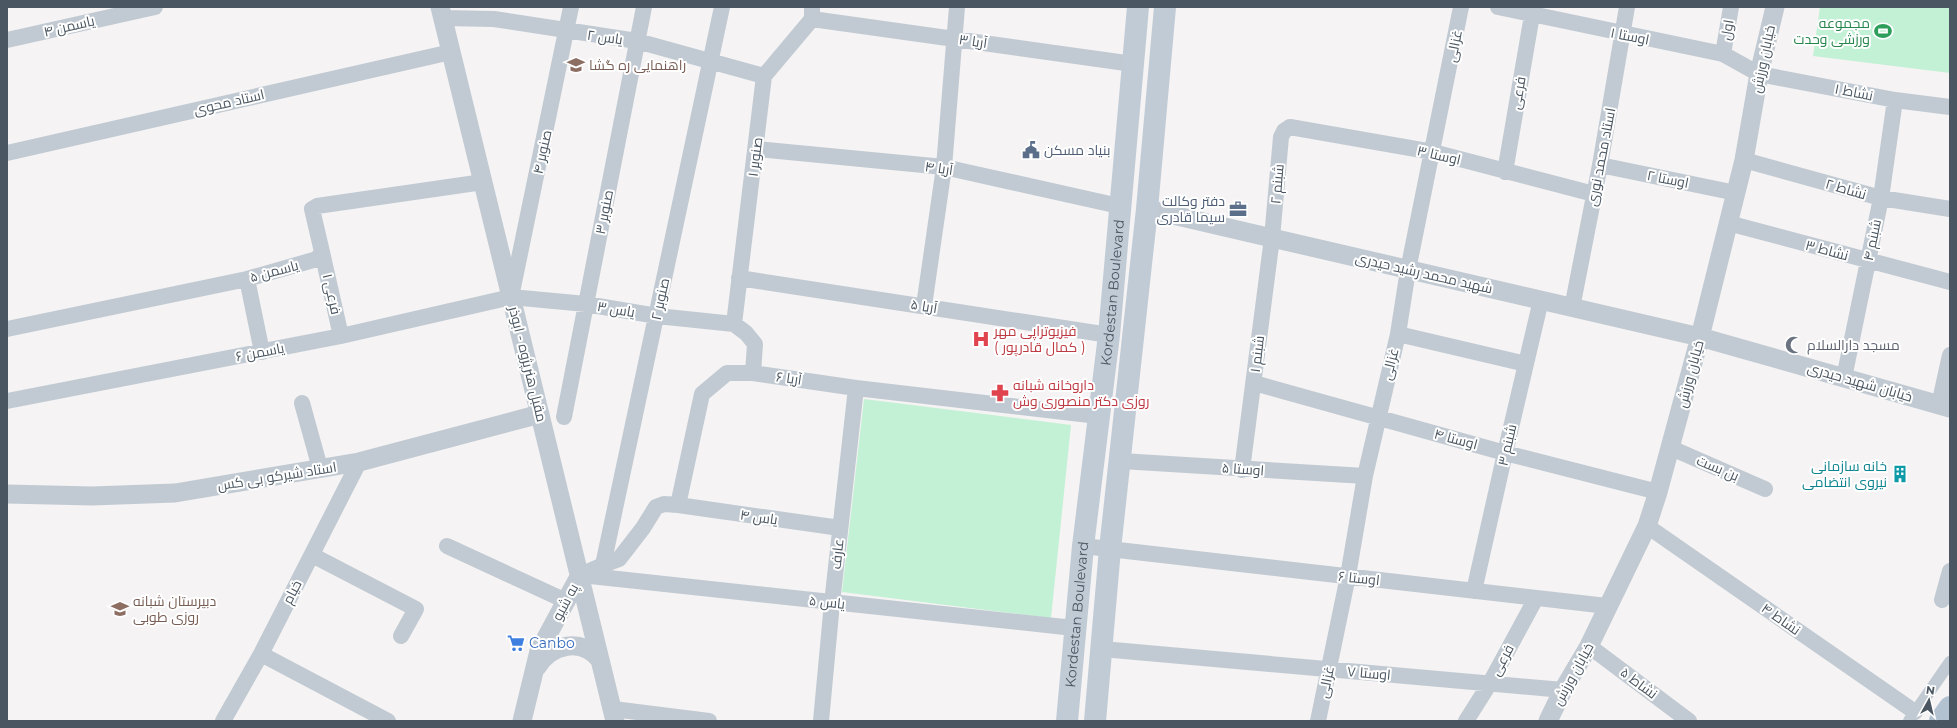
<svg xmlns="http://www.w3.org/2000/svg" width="1957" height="728" font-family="Montserrat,Cairo,sans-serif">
	<rect width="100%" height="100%" fill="#f5f3f3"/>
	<path fill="#c3f1d5" d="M 1820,7 L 1950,7 L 1950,73 L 1813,56 Z
		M 864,399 L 1071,425 L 1051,618 L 842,592 Z"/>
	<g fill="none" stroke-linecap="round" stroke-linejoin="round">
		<path stroke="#c1cad2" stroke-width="12" d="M 1909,721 L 1950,662"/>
		<path stroke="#c1cad2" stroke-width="16" d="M 1498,7 L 1723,54 L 1759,74 L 1895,100 L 1950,107
			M 443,18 L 494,19 L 637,41 L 764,76
			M 812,19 L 1133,64
			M 7,40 L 155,7
			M 1723,54 L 1731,7
			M 757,149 L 944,167 L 1119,206
			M 7,153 L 451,52
			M 1744,160 L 1881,198 L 1950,209
			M 1600,165 L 1736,193
			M 1505,172 L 1532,15
			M 1728,223 L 1950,282
			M 322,252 L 341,336
			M 739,278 L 1109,335
			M 247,279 L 262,352
			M 511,297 L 571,7
			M 924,306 L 944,167 L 957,7
			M 1572,308 L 1600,165 L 1627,7
			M 734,324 L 764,76 L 812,19 L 812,7
			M 7,329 L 247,279 L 317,259 L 322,252 L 312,209 L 317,206 L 483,182
			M 1398,334 L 1526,364
			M 1844,378 L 1881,198 L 1895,100
			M 1254,383 L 1505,453 L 1658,492
			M 7,401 L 341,336 L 511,297 L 586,304 L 657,316 L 734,324 L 746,333 L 755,344 L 753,373
			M 302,403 L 320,468
			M 1939,405 L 1950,355
			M 564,417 L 644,7
			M 1671,448 L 1765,489
			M 1121,461 L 1365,476
			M 1242,470 L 1272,238 L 1281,137 L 1284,131 L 1290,127 L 1433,152 L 1594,194
			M 678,505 L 840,528
			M 1647,526 L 1915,712
			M 447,546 L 566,601
			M 1083,546 L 1607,606
			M 312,555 L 416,609 L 401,636
			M 603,565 L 619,559 L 643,528 L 656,507 L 664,504 L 678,505 L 702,394 L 727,373 L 753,373 L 856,388 L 1098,416
			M 580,575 L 603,565 L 722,7
			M 581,575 L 1074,628
			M 1474,591 L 1505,453 L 1541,300
			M 1942,600 L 1950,571
			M 1589,646 L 1689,721
			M 1102,649 L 1563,690
			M 261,654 L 388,721
			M 613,709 L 709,721
			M 223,721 L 261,654 L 359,462
			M 821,721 L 832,603 L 856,388
			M 1318,721 L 1348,576 L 1365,476 L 1398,334 L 1408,270 L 1461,7
			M 1466,721 L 1490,683 L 1536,598"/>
		<path stroke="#c1cad2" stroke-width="19" d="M 440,7 L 615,721
			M 1147,209 L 1700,337 L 1950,408
			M 7,494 L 92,496 L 175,493 L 359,462 L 540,414
			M 537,667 C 551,644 582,637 600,660
			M 522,721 L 539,651 L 580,575
			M 1548,721 L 1563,690 L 1589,646 L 1647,526 L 1658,492 L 1700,337 L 1744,160 L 1759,74 L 1775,7"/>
		<g stroke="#c1cbd6" stroke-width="22">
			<path id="s1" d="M 1067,721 L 1083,546 L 1109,335 L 1138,7"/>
			<path d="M 1095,721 L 1110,549 L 1147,209 L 1165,7"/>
		</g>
		<path stroke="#b3c2d1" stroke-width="22" d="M 1940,721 L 1950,707"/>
	</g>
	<defs>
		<g id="stadium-bare" transform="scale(1.38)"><path d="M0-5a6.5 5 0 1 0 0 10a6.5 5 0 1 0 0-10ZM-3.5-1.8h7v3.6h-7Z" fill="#2e9e5b" stroke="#fff" stroke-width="2.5" paint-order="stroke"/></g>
		<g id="school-bare" transform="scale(1.38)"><path d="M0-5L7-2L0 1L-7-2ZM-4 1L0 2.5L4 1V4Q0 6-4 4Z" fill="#8d6e63" stroke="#fff" stroke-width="2.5" paint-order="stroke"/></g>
		<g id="civic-bare" transform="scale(1.38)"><path d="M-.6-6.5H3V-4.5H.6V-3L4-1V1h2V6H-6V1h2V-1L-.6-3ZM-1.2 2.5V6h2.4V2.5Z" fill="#5c6f8a" stroke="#fff" stroke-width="2.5" paint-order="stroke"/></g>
		<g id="office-bare" transform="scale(1.38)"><path d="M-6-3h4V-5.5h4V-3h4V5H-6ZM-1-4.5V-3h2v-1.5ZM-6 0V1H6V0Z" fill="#5c6f8a" stroke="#fff" stroke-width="2.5" paint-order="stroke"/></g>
		<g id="hospital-bare" transform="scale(1.38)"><path d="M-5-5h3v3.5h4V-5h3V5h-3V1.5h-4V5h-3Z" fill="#e0444e" stroke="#fff" stroke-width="2.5" paint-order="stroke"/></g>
		<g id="mosque-bare" transform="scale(1.38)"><path d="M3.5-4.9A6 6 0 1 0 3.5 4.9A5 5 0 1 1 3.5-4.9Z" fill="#6b7280" stroke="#fff" stroke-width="2.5" paint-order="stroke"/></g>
		<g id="pharmacy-bare" transform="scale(1.38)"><path d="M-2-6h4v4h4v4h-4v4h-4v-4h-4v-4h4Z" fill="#e0444e" stroke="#fff" stroke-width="2.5" paint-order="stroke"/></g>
		<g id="building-bare" transform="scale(1.38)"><path d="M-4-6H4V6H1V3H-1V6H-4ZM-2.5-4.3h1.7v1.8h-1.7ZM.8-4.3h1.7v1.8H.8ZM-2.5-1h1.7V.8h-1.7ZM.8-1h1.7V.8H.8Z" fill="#0f9aa8" stroke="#fff" stroke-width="2.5" paint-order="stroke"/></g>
		<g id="supermarket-bare" transform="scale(1.38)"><path d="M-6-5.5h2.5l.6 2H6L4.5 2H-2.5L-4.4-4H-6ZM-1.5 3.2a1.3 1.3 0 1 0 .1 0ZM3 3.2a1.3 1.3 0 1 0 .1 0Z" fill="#3f7fe0" stroke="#fff" stroke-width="2.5" paint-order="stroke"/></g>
	</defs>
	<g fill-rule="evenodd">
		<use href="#stadium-bare" x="1883" y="31"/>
		<use href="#school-bare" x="576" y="65"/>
		<use href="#civic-bare" x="1031" y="150"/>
		<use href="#office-bare" x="1238" y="209"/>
		<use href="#hospital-bare" x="981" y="339"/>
		<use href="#mosque-bare" x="1794" y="345"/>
		<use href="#pharmacy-bare" x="1000" y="393"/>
		<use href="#building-bare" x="1900" y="474"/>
		<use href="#school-bare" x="120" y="609"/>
		<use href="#supermarket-bare" x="516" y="643"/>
	</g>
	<g text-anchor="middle" stroke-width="4" stroke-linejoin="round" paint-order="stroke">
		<g font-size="14" fill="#27864d" stroke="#fff" text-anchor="end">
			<text x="1870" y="28">مجموعه<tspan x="1870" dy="16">ورزشی وحدت</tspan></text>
		</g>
		<g font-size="14" fill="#4a5661" stroke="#fff">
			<text transform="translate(69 26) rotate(-13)" y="5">یاسمن ۴</text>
			<text transform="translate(1727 30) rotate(-81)" y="5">اول</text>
			<text transform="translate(1630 36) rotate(11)" y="5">اوستا ۱</text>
			<text transform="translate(605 37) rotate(8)" y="5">یاس ۲</text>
			<text transform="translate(973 41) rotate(8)" y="5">آریا ۳</text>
			<text transform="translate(1454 46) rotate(-79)" y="5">غزالی</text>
			<text transform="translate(1763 59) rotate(-78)" y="5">خیابان ورزش</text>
			<text transform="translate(1854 92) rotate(11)" y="5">نشاط ۱</text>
			<text transform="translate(1518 93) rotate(-80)" y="5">فرعی</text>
			<text transform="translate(229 102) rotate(-13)" y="5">استاد محوی</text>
			<text transform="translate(542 152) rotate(-78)" y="5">صنوبر ۴</text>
			<text transform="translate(1439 155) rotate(13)" y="5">اوستا ۳</text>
			<text transform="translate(755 157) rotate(-83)" y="5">صنوبر ۱</text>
			<text transform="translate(1601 157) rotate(-79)" y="5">استاد محمد نوری</text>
			<text transform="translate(939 168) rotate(8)" y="5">آریا ۴</text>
			<text transform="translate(1668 179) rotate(11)" y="5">اوستا ۲</text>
			<text transform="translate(1277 184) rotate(-85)" y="5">شبنم ۲</text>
			<text transform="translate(1846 189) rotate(16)" y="5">نشاط ۲</text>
			<text transform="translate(604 212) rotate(-79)" y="5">صنوبر ۳</text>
			<text transform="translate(1872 240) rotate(-78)" y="5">شبنم ۴</text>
			<text transform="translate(1827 250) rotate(15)" y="5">نشاط ۳</text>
			<text transform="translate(274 271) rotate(-15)" y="5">یاسمن ۵</text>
			<text transform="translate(1424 273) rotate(13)" y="5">شهید محمد رشید حیدری</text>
			<text dy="5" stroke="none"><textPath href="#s1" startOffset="431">Kordestan Boulevard</textPath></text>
			<text transform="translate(332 294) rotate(77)" y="5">فرعی ۱</text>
			<text transform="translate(660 299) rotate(-78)" y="5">صنوبر ۲</text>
			<text transform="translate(924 306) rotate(9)" y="5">آریا ۵</text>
			<text transform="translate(616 309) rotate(10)" y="5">یاس ۳</text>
			<text transform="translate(260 352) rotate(-11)" y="5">یاسمن ۶</text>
			<text transform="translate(1257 354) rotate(-83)" y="5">شبنم ۱</text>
			<text transform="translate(528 364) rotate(76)" y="5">مقبل هنرپژوه - ابوذر</text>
			<text transform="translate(1390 364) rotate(-76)" y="5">غزالی</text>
			<text transform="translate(1690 374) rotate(-75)" y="5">خیابان ورزش</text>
			<text transform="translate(789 378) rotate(8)" y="5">آریا ۶</text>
			<text transform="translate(1860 382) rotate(16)" y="5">خیابان شهید حیدری</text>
			<text transform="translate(1456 439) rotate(15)" y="5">اوستا ۴</text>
			<text transform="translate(1507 445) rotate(-77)" y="5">شبنم ۳</text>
			<text transform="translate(1718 468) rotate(23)" y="5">بن بست</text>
			<text transform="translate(1243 469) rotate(4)" y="5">اوستا ۵</text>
			<text transform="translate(277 476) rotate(-9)" y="5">استاد شیرکو بی کس</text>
			<text transform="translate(759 517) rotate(8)" y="5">یاس ۴</text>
			<text transform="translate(837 554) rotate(-84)" y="5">عارف</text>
			<text transform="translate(1359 578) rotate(6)" y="5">اوستا ۶</text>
			<text transform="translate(292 592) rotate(-63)" y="5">خیام</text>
			<text transform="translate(565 602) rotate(-62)" y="5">په شیو</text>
			<text transform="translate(827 602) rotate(6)" y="5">یاس ۵</text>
			<text dy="5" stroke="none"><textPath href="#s1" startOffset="107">Kordestan Boulevard</textPath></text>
			<text transform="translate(1781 619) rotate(35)" y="5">نشاط ۴</text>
			<text transform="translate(1502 660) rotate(-62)" y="5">فرعی</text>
			<text transform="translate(1369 673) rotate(5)" y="5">اوستا ۷</text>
			<text transform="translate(1573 674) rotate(-61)" y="5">خیابان ورزش</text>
			<text transform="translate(1326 682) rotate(-79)" y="5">غزالی</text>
			<text transform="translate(1639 683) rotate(37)" y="5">نشاط ۵</text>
		</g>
		<g font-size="14" fill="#785e54" stroke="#fff" text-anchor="start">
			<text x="589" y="70">راهنمایی ره گشا</text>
			<text x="133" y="606">دبیرستان شبانه<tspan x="133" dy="16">روزی طوبی</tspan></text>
		</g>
		<g font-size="14" fill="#4e5e75" stroke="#fff" text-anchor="start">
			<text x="1044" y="155">بنیاد مسکن</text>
			<text x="1225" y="206" text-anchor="end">دفتر وکالت<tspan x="1225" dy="16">سیما قادری</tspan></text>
		</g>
		<g font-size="14" fill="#be3a42" stroke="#fff" text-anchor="start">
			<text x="994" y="336">فیزیوتراپی مهر<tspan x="994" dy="16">( کمال قادرپور )</tspan></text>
			<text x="1013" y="390">داروخانه شبانه<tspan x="1013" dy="16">روزی دکتر منصوری وش</tspan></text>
		</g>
		<g font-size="14" fill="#5b616d" stroke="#fff" text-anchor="start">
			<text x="1807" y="350">مسجد دارالسلام</text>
		</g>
		<g font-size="14" fill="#0d838f" stroke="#fff" text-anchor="end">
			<text x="1887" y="471">خانه سازمانی<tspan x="1887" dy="16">نیروی انتضامی</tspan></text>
		</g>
		<g font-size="14" fill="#366cbe" stroke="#fff" text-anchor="start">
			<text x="529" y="648">Canbo</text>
		</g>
	</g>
	<rect width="1957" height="728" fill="none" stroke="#4a5661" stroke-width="16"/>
	<g transform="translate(1929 700) rotate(8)" stroke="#ffffff" stroke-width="3" paint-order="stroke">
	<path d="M0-3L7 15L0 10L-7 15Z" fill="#4a5661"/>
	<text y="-6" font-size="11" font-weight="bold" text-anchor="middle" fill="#4a5661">N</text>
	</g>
</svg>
